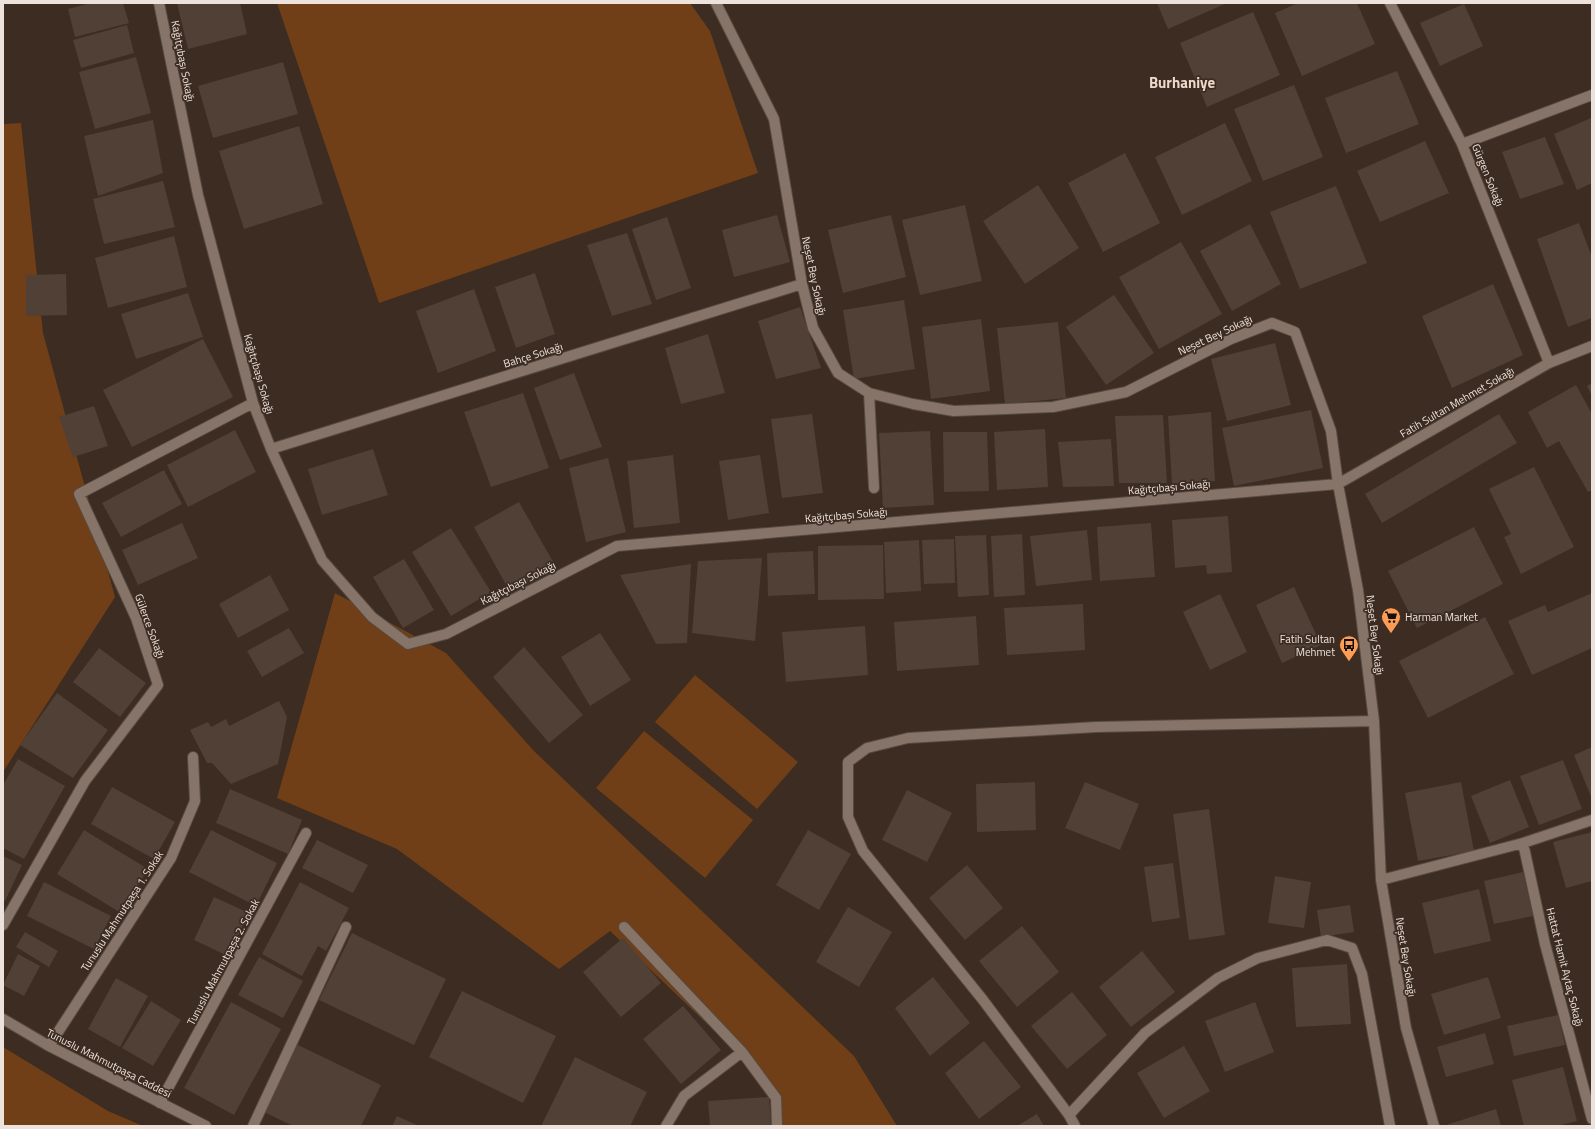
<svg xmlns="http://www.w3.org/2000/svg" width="1595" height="1129" font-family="'Titillium Web',sans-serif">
	<rect width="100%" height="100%" fill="#3c2c21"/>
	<path fill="#703f17" d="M 277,3 L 690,3 L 710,31 L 758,173 L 379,303 Z
		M 21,123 L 43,333 L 115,597 L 3,772 L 3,124 Z
		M 335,593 L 446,653 L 534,751 L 854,1056 L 897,1126 L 773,1126 L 771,1085 L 610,931 L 559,969 L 397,849 L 277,798 Z
		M 695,675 L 798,762 L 757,809 L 655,722 Z
		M 644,731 L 753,820 L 705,878 L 596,788 Z
		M 3,1047 L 108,1111 L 143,1126 L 3,1126 Z"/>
	<path fill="#514035" d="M 91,3 L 123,3 L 129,23 L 75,37 L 68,9 Z
		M 177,3 L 240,3 L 247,34 L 188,49 Z
		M 1157,3 L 1227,3 L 1168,29 Z
		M 1298,3 L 1357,3 L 1375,44 L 1302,76 L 1275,13 Z
		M 1464,4 L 1483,46 L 1440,66 L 1420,23 Z
		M 1253,12 L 1280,75 L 1207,107 L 1180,43 Z
		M 127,25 L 134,53 L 81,68 L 73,40 Z
		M 136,57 L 151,113 L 95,129 L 79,72 Z
		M 283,62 L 298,114 L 213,138 L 198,86 Z
		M 1397,71 L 1419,124 L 1346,153 L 1325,98 Z
		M 1294,85 L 1323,157 L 1263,181 L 1234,109 Z
		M 1591,118 L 1592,121 L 1592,183 L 1577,190 L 1554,134 Z
		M 153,120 L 163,173 L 98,196 L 84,136 Z
		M 1225,123 L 1252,181 L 1182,215 L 1155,157 Z
		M 299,126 L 323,204 L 244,229 L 219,151 Z
		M 1545,137 L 1564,184 L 1520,199 L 1502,152 Z
		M 1425,141 L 1449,193 L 1380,222 L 1357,171 Z
		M 1125,153 L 1160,223 L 1103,252 L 1068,183 Z
		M 163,181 L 175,227 L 104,244 L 93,199 Z
		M 1038,185 L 1079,248 L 1025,284 L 983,221 Z
		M 1336,186 L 1367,263 L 1300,289 L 1270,212 Z
		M 965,205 L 982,281 L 920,295 L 902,220 Z
		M 777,215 L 790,262 L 734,277 L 722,230 Z
		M 891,215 L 906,277 L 843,293 L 828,230 Z
		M 667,217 L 691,288 L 656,300 L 632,229 Z
		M 1579,223 L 1592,257 L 1592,318 L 1568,327 L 1537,239 Z
		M 1250,224 L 1281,284 L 1232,311 L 1200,251 Z
		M 627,233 L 652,304 L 612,316 L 587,245 Z
		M 174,236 L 187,287 L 108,308 L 95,258 Z
		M 1181,242 L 1222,314 L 1159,349 L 1119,277 Z
		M 535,273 L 555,334 L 516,348 L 495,287 Z
		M 66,274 L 67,315 L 26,316 L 26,275 Z
		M 1493,284 L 1523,355 L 1452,388 L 1422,316 Z
		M 474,289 L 496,351 L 438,373 L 416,311 Z
		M 188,293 L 203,337 L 136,359 L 121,314 Z
		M 1114,295 L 1154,353 L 1106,385 L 1066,327 Z
		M 904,300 L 915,369 L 854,379 L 843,310 Z
		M 800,307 L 821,368 L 776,379 L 758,321 Z
		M 981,319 L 990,391 L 931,399 L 922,327 Z
		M 1058,322 L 1066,398 L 1005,404 L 997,328 Z
		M 708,334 L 725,393 L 681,404 L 665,348 Z
		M 203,339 L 233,397 L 132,447 L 103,390 Z
		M 1275,343 L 1291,405 L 1227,421 L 1211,359 Z
		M 574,373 L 602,447 L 560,460 L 534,388 Z
		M 1592,383 L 1592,396 L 1587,386 Z
		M 1576,385 L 1592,414 L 1592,490 L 1588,492 L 1559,441 L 1547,448 L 1528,412 Z
		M 523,393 L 549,468 L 491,487 L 464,412 Z
		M 94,406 L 108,446 L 73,457 L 59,417 Z
		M 1311,410 L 1323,468 L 1234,486 L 1222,428 Z
		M 1211,412 L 1215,481 L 1172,484 L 1168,416 Z
		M 812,414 L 823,493 L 782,498 L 771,419 Z
		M 1499,414 L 1517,443 L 1382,523 L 1365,494 Z
		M 1163,415 L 1167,483 L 1119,483 L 1115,416 Z
		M 1045,429 L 1048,487 L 997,490 L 994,432 Z
		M 235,430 L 256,472 L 188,507 L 167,465 Z
		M 930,431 L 934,505 L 883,508 L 879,433 Z
		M 943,432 L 987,432 L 989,491 L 944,492 Z
		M 1111,439 L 1114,486 L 1063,487 L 1058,442 Z
		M 373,449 L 388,495 L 322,515 L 308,469 Z
		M 673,455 L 680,523 L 634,528 L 627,461 Z
		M 760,455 L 769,513 L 728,520 L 719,461 Z
		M 608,458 L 626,532 L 586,542 L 569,468 Z
		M 1534,467 L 1574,547 L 1521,574 L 1504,537 L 1511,534 L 1489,489 Z
		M 164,470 L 182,504 L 121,537 L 102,503 Z
		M 519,502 L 556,567 L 510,592 L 474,527 Z
		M 1228,516 L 1232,572 L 1207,574 L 1206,565 L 1175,568 L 1172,520 Z
		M 182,523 L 198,558 L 138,585 L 122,550 Z
		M 1151,523 L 1155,577 L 1100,581 L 1097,527 Z
		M 1474,527 L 1503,584 L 1417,628 L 1388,571 Z
		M 451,528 L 491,592 L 451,616 L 412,552 Z
		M 1087,530 L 1092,580 L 1036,586 L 1030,536 Z
		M 1022,534 L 1025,595 L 994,597 L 991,536 Z
		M 986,535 L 989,595 L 958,597 L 955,536 Z
		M 954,539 L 955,583 L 924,584 L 922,540 Z
		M 919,540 L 921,591 L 886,593 L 884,542 Z
		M 883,545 L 884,599 L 818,600 L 818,546 Z
		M 813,551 L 815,594 L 768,596 L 767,553 Z
		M 762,558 L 755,641 L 692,633 L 698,561 Z
		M 404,559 L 434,610 L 403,628 L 373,577 Z
		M 691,564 L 687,643 L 656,644 L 620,575 Z
		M 270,575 L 289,610 L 238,638 L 219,604 Z
		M 1294,587 L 1321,645 L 1282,663 L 1256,605 Z
		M 1592,593 L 1592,648 L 1532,675 L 1508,621 L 1545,605 L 1548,612 Z
		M 1220,594 L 1247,652 L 1210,670 L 1183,612 Z
		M 1083,604 L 1085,650 L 1007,655 L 1004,608 Z
		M 976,616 L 979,665 L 897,671 L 894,622 Z
		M 1485,617 L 1514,674 L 1428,718 L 1399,661 Z
		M 865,626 L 868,675 L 786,682 L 782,632 Z
		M 289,628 L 304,653 L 262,677 L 247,651 Z
		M 600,633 L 631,680 L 590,706 L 561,657 Z
		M 524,647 L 583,715 L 549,743 L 493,677 Z
		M 99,648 L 146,683 L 120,717 L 73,682 Z
		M 57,693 L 108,730 L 73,778 L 20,745 Z
		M 279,701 L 287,717 L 278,764 L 231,784 L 212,763 L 207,763 L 190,730 L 208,722 L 211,727 L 226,719 L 229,726 Z
		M 1592,747 L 1592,799 L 1574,755 Z
		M 18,759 L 65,786 L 24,859 L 3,848 L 3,785 Z
		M 1563,760 L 1582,809 L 1539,825 L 1520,776 Z
		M 1510,780 L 1529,827 L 1490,843 L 1471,796 Z
		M 1035,782 L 1036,830 L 977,832 L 976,784 Z
		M 1085,782 L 1139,804 L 1120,850 L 1065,828 Z
		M 1461,782 L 1474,851 L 1418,861 L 1405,793 Z
		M 112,787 L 175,822 L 154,859 L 91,824 Z
		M 230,789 L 302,820 L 288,854 L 216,823 Z
		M 907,790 L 952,813 L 927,862 L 882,840 Z
		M 1209,809 L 1225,935 L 1189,940 L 1173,814 Z
		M 84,830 L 148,869 L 121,913 L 57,874 Z
		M 211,830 L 277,863 L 256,906 L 189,872 Z
		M 808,830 L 851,854 L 819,910 L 776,885 Z
		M 1592,832 L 1592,881 L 1566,888 L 1553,842 Z
		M 317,840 L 368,865 L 353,893 L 302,868 Z
		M 3,856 L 22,865 L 5,901 L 3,900 Z
		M 1173,863 L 1180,918 L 1152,922 L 1144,867 Z
		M 967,865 L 1003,908 L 965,940 L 929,898 Z
		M 1523,872 L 1533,916 L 1494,924 L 1484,881 Z
		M 1275,876 L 1311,882 L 1304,928 L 1268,923 Z
		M 44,882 L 111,916 L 94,949 L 27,916 Z
		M 300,882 L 349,908 L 326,951 L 318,946 L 302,976 L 262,954 Z
		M 1479,889 L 1491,941 L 1434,954 L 1422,903 Z
		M 214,897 L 249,913 L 228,956 L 194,940 Z
		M 1350,905 L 1354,932 L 1321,937 L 1317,910 Z
		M 848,907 L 892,932 L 859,987 L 816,962 Z
		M 1022,926 L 1059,972 L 1017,1007 L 979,961 Z
		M 25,932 L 58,951 L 49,967 L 16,947 Z
		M 352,933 L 446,979 L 414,1045 L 319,1000 Z
		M 623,938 L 661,983 L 621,1017 L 583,972 Z
		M 1142,951 L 1175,992 L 1131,1027 L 1099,987 Z
		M 18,954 L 40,966 L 24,996 L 3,985 Z
		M 259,957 L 303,981 L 283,1018 L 238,995 Z
		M 1347,964 L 1351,1024 L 1296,1027 L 1292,968 Z
		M 933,977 L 970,1023 L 930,1056 L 895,1008 Z
		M 1488,977 L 1501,1018 L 1444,1035 L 1431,994 Z
		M 116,978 L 148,996 L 120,1047 L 88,1029 Z
		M 462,991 L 556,1036 L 523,1103 L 429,1057 Z
		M 1072,992 L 1107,1035 L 1067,1069 L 1031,1026 Z
		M 151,1001 L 181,1020 L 153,1066 L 122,1048 Z
		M 231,1002 L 281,1029 L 234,1115 L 184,1088 Z
		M 1255,1002 L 1274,1052 L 1225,1072 L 1205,1021 Z
		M 683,1006 L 721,1050 L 681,1084 L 643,1039 Z
		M 1558,1015 L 1565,1045 L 1514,1056 L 1507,1026 Z
		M 1485,1033 L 1494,1064 L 1446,1077 L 1437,1047 Z
		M 984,1041 L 1021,1087 L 979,1119 L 945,1073 Z
		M 296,1044 L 381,1085 L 361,1126 L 293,1126 L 264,1112 Z
		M 1184,1046 L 1210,1091 L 1164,1118 L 1137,1073 Z
		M 575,1057 L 647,1092 L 630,1126 L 541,1126 Z
		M 1563,1067 L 1577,1121 L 1558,1126 L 1524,1126 L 1512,1080 Z
		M 769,1097 L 771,1126 L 710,1126 L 708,1101 Z
		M 1496,1109 L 1501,1126 L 1443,1126 Z
		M 1037,1114 L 1044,1126 L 1017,1126 Z
		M 397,1116 L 419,1126 L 392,1126 Z"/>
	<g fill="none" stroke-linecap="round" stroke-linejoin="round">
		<g stroke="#574a41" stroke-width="12">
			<path id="minor" d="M 159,3 L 198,195 L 253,403 L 271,449 L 322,560 L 372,617 L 408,644 L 446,634 L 617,546 L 1338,484 L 1549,363 L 1592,346
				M 716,3 L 774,119 L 802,284 L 813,328 L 838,373 L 869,393 L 913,404 L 954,411 L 1053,407 L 1126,392 L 1231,339 L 1272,323 L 1295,332 L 1331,431 L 1338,484 L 1358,590 L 1374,721 L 1381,880 L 1406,1028 L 1434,1126
				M 1390,3 L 1462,144 L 1549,363
				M 1462,144 L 1592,95
				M 869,393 L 874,488
				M 271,449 L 802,284
				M 1523,843 L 1545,944 L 1592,1119
				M 1381,880 L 1523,843 L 1592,820
				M 3,925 L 85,781 L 158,685 L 136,618 L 79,494 L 253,403
				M 624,927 L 742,1052 L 776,1098 L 777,1126
				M 3,1019 L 49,1046 L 206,1126
				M 49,1046 L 171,858 L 195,801 L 193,757
				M 160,1103 L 306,833
				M 1069,1115 L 1145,1033 L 1218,978 L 1258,958 L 1327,940 L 1352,948 L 1362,974 L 1390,1126
				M 253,1126 L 346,927
				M 666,1126 L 684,1096 L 742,1052
				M 1075,1126 L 1069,1115 L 983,1000 L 863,851 L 848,817 L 848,762 L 867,748 L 908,738 L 1096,727 L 1374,721"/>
		</g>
		<use href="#minor" stroke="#867468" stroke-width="10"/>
	</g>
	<defs>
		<g id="supermarket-pin" transform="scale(1)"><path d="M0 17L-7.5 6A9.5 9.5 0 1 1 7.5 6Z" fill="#fd9d55" stroke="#3c2c21"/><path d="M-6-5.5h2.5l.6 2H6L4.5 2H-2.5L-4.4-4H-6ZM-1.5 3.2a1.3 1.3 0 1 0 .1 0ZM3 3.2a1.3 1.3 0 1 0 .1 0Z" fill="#111"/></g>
		<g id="bus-pin" transform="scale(1)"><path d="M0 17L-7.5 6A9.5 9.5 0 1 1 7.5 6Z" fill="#fd9d55" stroke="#3c2c21"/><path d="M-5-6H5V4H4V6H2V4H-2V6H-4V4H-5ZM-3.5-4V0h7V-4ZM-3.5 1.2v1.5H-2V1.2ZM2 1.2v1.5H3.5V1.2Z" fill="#111"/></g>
	</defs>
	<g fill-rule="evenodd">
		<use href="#supermarket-pin" x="1391" y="617"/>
		<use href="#bus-pin" x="1349" y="645"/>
	</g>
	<g text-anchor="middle" stroke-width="3.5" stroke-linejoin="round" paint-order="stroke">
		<g font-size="11" fill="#ede2dc" stroke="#3c2c21">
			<text transform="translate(183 61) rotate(79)" y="4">Kağıtçıbaşı Sokağı</text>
			<text transform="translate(1488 175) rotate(68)" y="4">Gürgen Sokağı</text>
			<text transform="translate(814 276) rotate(78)" y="4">Neşet Bey Sokağı</text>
			<text transform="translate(1215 335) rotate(-25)" y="4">Neşet Bey Sokağı</text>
			<text transform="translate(533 355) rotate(-17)" y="4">Bahçe Sokağı</text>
			<text transform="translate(259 374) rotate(74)" y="4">Kağıtçıbaşı Sokağı</text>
			<text transform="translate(1457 402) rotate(-30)" y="4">Fatih Sultan Mehmet Sokağı</text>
			<text transform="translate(1169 487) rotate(-5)" y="4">Kağıtçıbaşı Sokağı</text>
			<text transform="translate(846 515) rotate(-5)" y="4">Kağıtçıbaşı Sokağı</text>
			<text transform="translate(518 583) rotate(-27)" y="4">Kağıtçıbaşı Sokağı</text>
			<text transform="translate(150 626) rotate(70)" y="4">Gülerce Sokağı</text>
			<text transform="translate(1375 635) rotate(83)" y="4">Neşet Bey Sokağı</text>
			<text transform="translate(122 911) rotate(-57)" y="4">Tunuslu Mahmutpaşa 1. Sokak</text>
			<text transform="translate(1406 957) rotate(81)" y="4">Neşet Bey Sokağı</text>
			<text transform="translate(223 962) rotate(-62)" y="4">Tunuslu Mahmutpaşa 2. Sokak</text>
			<text transform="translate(1565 967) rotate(76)" y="4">Hattat Hamit Aytaç Sokağı</text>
			<text transform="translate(109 1063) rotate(27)" y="4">Tunuslu Mahmutpaşa Caddesi</text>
		</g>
		<g font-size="11" fill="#ede2dc" stroke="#3c2c21" text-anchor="start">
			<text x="1405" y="621">Harman Market</text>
			<text x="1335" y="643" text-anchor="end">Fatih Sultan<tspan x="1335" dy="13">Mehmet</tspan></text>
		</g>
		<g font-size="15" font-weight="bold" fill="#eed9cc" stroke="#3c2c21">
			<text x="1182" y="88">Burhaniye</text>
		</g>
	</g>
	<rect width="1595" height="1129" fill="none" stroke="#ede2dc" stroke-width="8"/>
</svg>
